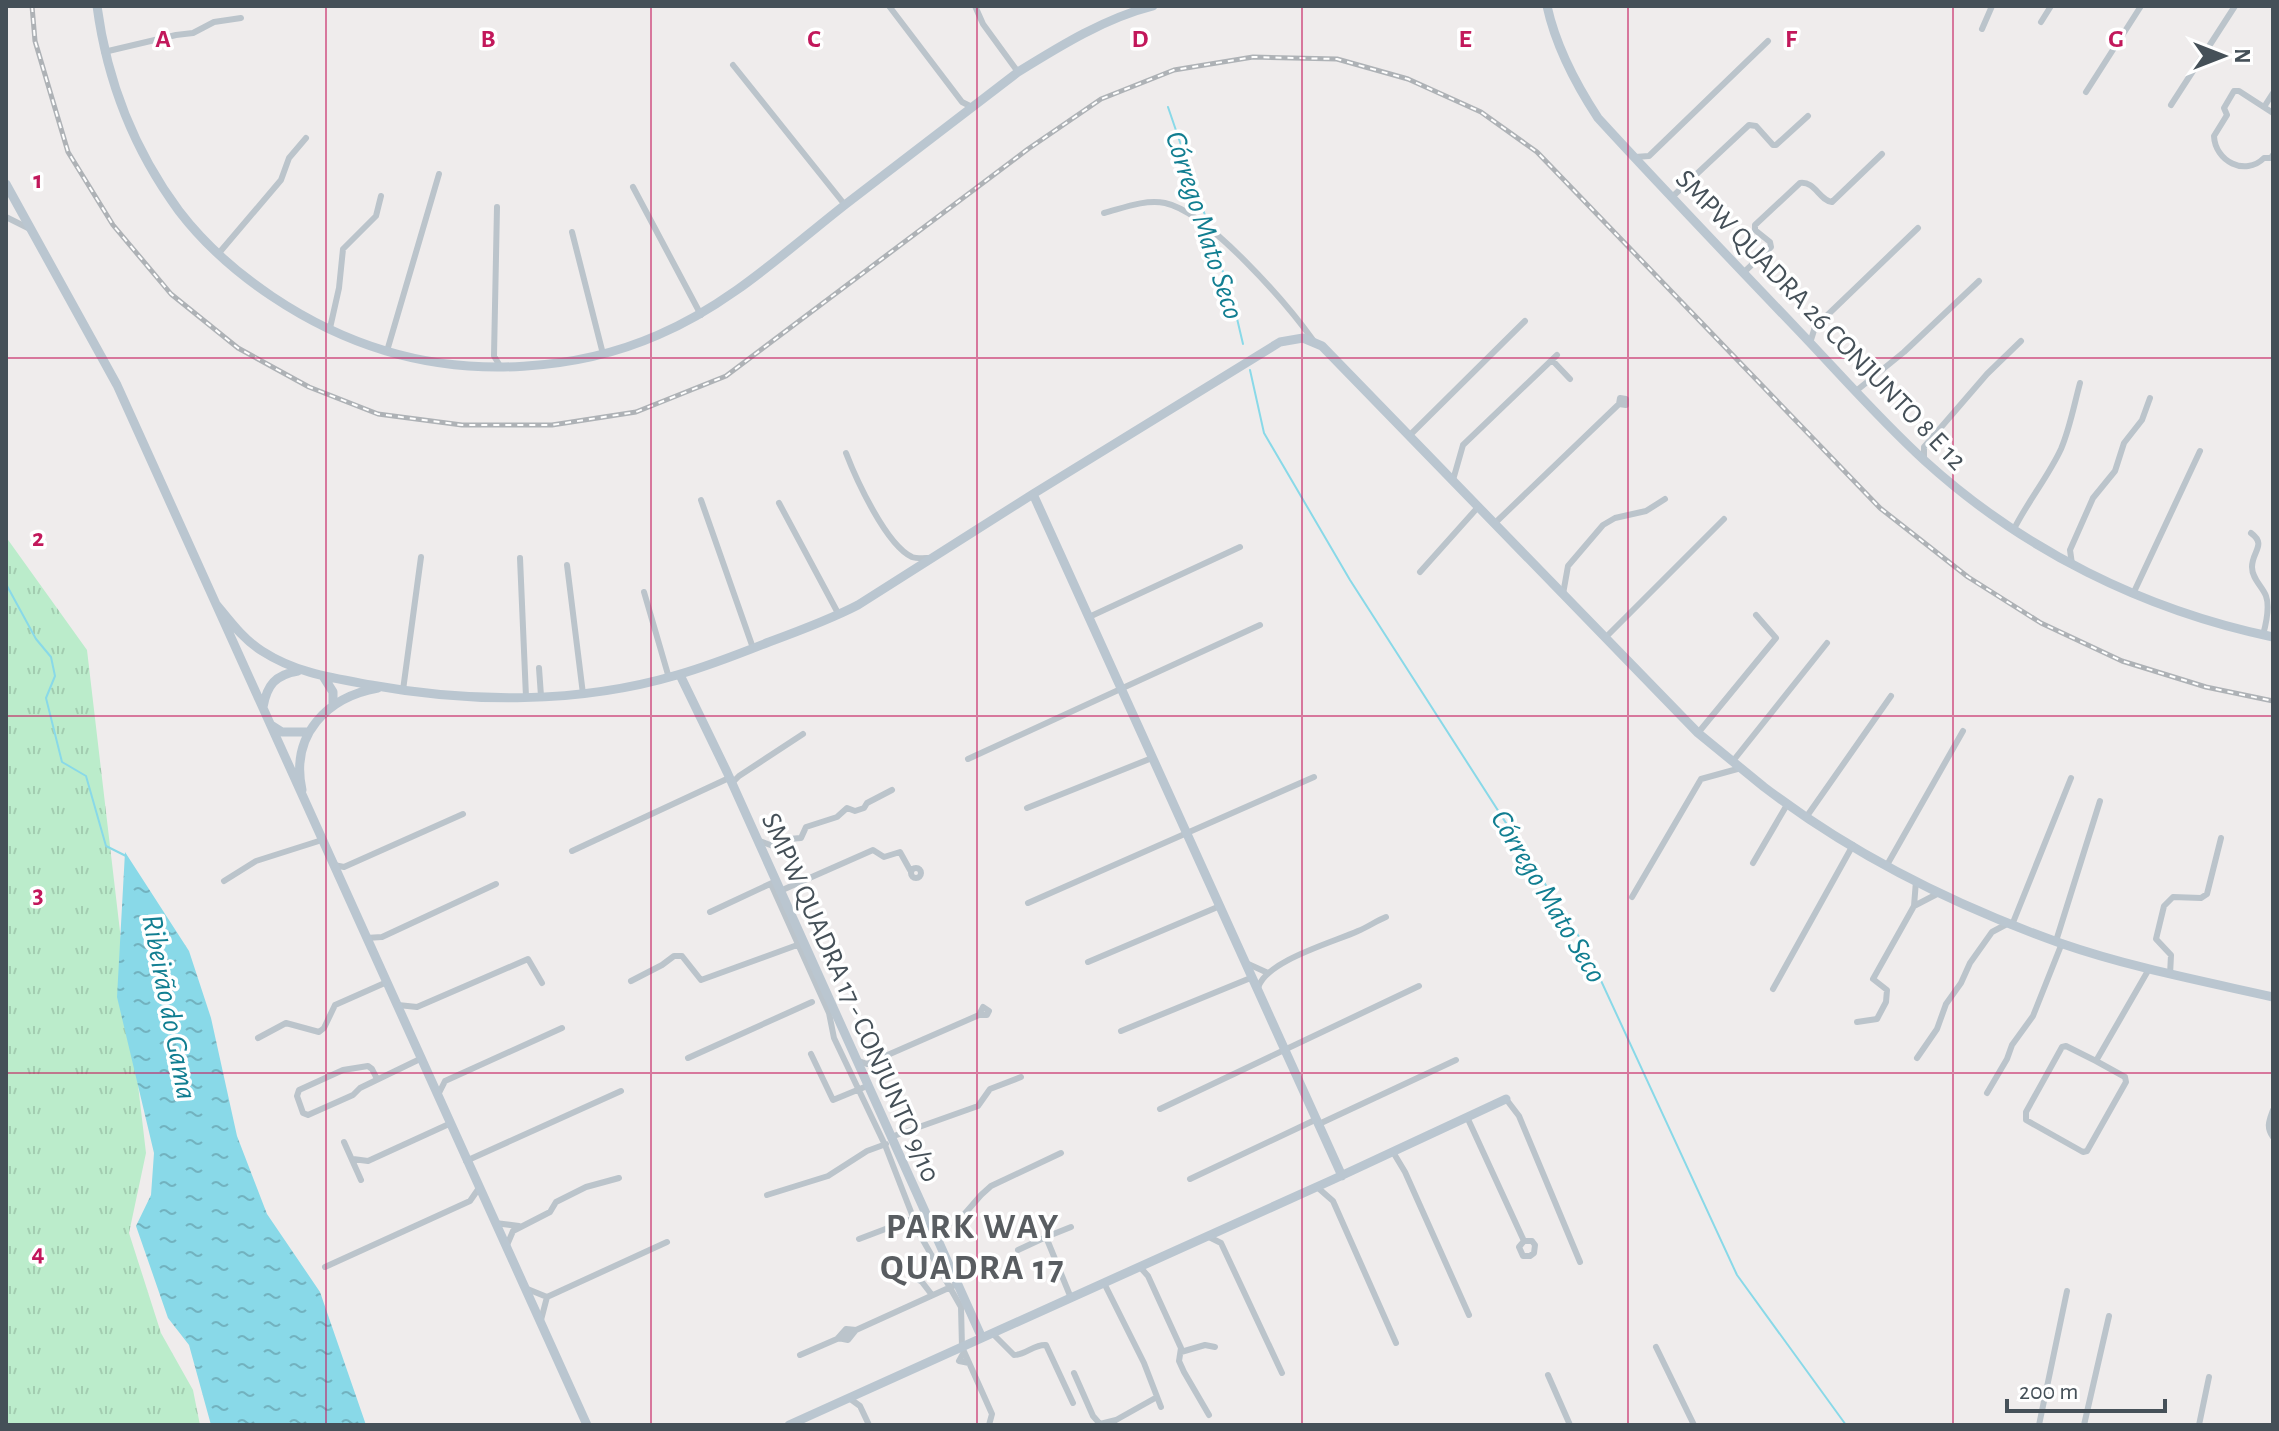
<svg xmlns="http://www.w3.org/2000/svg" width="2279" height="1431" font-family="'Alegreya Sans',sans-serif">
	<defs>
		<pattern id="park-tufts" width="24" height="20" patternUnits="userSpaceOnUse" patternTransform="scale(2)"><rect width="24" height="20" fill="#bbeccb"/><path d="M3 7l-1-3M5 7V3M7 7l1-3M15 17l-1-3M17 17v-4M19 17l1-3" fill="none" stroke="#a2ccb0"/></pattern>
		<pattern id="water-ripples" width="26" height="14" patternUnits="userSpaceOnUse" patternTransform="scale(2)"><rect width="26" height="14" fill="#89d9e8"/><path d="M2 4q2-2 4 0t4 0M15 11q2-2 4 0t4 0" fill="none" stroke="#72b2bf"/></pattern>
	</defs>
	<rect width="100%" height="100%" fill="#efecec"/>
	<path fill="url(#park-tufts)" d="M 6,537 L 87,650 L 146,1153 L 129,1233 L 161,1333 L 193,1390 L 200,1425 L 6,1425 Z"/>
	<path fill="url(#water-ripples)" d="M 125,852 L 189,951 L 211,1018 L 237,1136 L 267,1214 L 320,1292 L 366,1425 L 211,1425 L 189,1345 L 168,1318 L 136,1226 L 151,1195 L 154,1153 L 117,997 Z"/>
	<g fill="none" stroke-linecap="round" stroke-linejoin="round">
		<path stroke="#89d9e8" stroke-width="2" d="M 1168,107 L 1208,224
			M 1211,234 L 1235,310 L 1243,344
			M 1250,370 L 1264,433 L 1350,580 L 1585,946 L 1737,1275 L 1846,1425
			M 6,584 L 36,639 L 51,657 L 55,676 L 46,698 L 62,762 L 86,776 L 106,846 L 126,856"/>
		<path stroke="#bbc4cb" stroke-width="6" d="M 889,6 L 962,102 L 972,107
			M 975,6 L 983,24 L 1018,72
			M 2041,22 L 2051,6
			M 1982,29 L 1992,6
			M 104,52 L 176,35 L 193,33 L 214,22 L 241,18
			M 733,65 L 845,205
			M 2086,92 L 2141,6
			M 2171,105 L 2235,6
			M 2264,107 L 2273,93
			M 2273,113 L 2239,91 L 2234,91 L 2224,108 L 2227,115 L 2214,136 C 2215,161 2245,177 2264,158 L 2271,158 L 2273,155
			M 1635,157 L 1649,156 L 1768,41
			M 633,187 L 701,315
			M 1671,198 L 1749,125 L 1756,126 L 1773,145 L 1776,145 L 1808,116
			M 497,207 L 494,356 L 500,366
			M 1104,213 C 1123,208 1145,199 1165,203 C 1208,212 1287,304 1313,340
			M 6,217 L 30,229
			M 572,232 L 603,354
			M 219,253 L 281,180 L 289,158 L 306,138
			M 1743,273 L 1771,247 L 1770,242 L 1755,230 L 1755,225 L 1800,183 C 1815,181 1819,200 1832,202 L 1882,154
			M 330,328 L 339,288 L 343,249 L 376,216 L 381,196
			M 1810,343 L 1815,327 L 1918,228
			M 387,351 L 439,174
			M 1552,360 L 1570,379
			M 1856,391 L 1904,352 L 1979,281
			M 1409,436 L 1525,321
			M 846,453 C 856,479 886,545 912,557 C 917,559 925,558 931,558
			M 1924,460 L 1924,447 L 1987,374 L 2021,341
			M 1453,480 L 1463,445 L 1557,355
			M 701,500 L 753,648
			M 779,503 L 839,615
			M 1495,523 L 1619,404 L 1620,398 L 1626,399 L 1626,405 L 1619,404
			M 2014,529 C 2028,501 2048,477 2061,449 C 2070,428 2074,405 2080,383
			M 2251,533 C 2267,545 2252,551 2252,567 C 2252,579 2262,586 2266,596 C 2270,607 2266,624 2263,635
			M 520,558 L 526,697
			M 2072,564 L 2070,550 L 2093,498 L 2115,471 L 2124,443 L 2142,420 L 2150,398
			M 567,565 L 583,694
			M 1420,572 L 1479,506
			M 644,592 L 669,678
			M 1563,594 L 1568,566 L 1603,525 L 1615,518 L 1646,511 L 1665,499
			M 2133,594 L 2200,451
			M 1089,617 L 1240,547
			M 1605,638 L 1724,519
			M 539,668 L 541,696
			M 403,690 L 421,557
			M 1698,733 L 1776,638 L 1756,615
			M 968,759 L 1260,625
			M 1733,761 L 1827,643
			M 732,783 L 739,776 L 803,734
			M 1027,808 L 1152,758
			M 1807,816 L 1891,696
			M 757,840 L 773,846 L 789,839 L 801,838 L 806,827 L 837,817 L 847,808 L 855,811 L 864,808 L 867,803 L 892,790
			M 572,851 L 729,778
			M 1753,863 L 1788,803
			M 334,865 L 344,867 L 463,814
			M 1887,865 L 1963,731
			M911 873a5 5 0 1 1 10 0a5 5 0 1 1-10 0Z
			M 224,881 L 256,861 L 322,840
			M 771,884 L 829,1013 L 834,1038 L 885,1145 L 920,1235 L 961,1307 L 962,1347 L 992,1414 L 989,1425
			M 780,891 L 873,850 L 884,857 L 900,852 L 910,870
			M 1632,897 L 1701,779 L 1741,768
			M 1028,903 L 1314,777
			M 1914,906 L 1939,893
			M 710,912 L 772,883
			M 2012,925 L 2071,778
			M 366,938 L 382,937 L 496,884
			M 2056,941 L 2100,801
			M 1088,962 L 1220,906
			M 1246,963 L 1268,973
			M 2170,975 L 2171,955 L 2156,939 L 2164,906 L 2173,897 L 2201,898 L 2207,894 L 2221,838
			M 631,981 L 662,965 L 674,956 L 682,956 L 701,980 L 800,944
			M 1258,988 C 1265,961 1334,942 1358,931 C 1368,927 1376,921 1386,917
			M 1773,989 L 1853,845
			M 398,1005 L 417,1007 L 528,959 L 542,983
			M 983,1007 L 989,1011 L 987,1015 L 979,1015 Z
			M 1857,1022 L 1877,1019 L 1886,1002 L 1887,990 L 1873,979 L 1914,906 L 1916,881
			M 1121,1031 L 1253,977
			M 258,1038 L 286,1023 L 319,1032 L 324,1028 L 335,1005 L 387,982
			M 811,1054 L 833,1100 L 867,1086
			M 688,1058 L 812,1002
			M 1917,1058 L 1937,1029 L 1946,1004 L 1961,983 L 1970,963 L 1992,932 L 2007,924
			M 856,1060 L 867,1064 L 979,1015
			M 2096,1061 L 2066,1046 L 2062,1047 L 2026,1112 L 2026,1120 L 2083,1152 L 2087,1151 L 2126,1082 L 2125,1077 L 2096,1061 L 2149,969
			M 377,1079 L 372,1069 L 368,1066 L 343,1070 L 299,1090 L 297,1096 L 303,1113 L 308,1115 L 353,1095 L 360,1088 L 420,1059
			M 1987,1093 L 2007,1059 L 2012,1045 L 2033,1016 L 2062,943
			M 438,1095 L 445,1081 L 562,1028
			M 1506,1099 L 1519,1116 L 1580,1262
			M 1160,1109 L 1419,986
			M 2273,1110 C 2269,1121 2266,1127 2273,1137
			M 1467,1117 L 1524,1241 L 1532,1241 L 1535,1245 L 1534,1253 L 1530,1256 L 1523,1256 L 1519,1247 L 1524,1241
			M 1319,1124 L 1456,1060
			M 891,1137 L 978,1106 L 990,1089 L 1021,1077
			M 344,1142 L 361,1180
			M 1393,1152 L 1405,1172 L 1469,1315
			M 353,1159 L 368,1161 L 449,1124
			M 466,1161 L 621,1091
			M 1190,1179 L 1317,1119
			M 1317,1187 L 1333,1201 L 1396,1343
			M 767,1195 L 828,1176 L 867,1151 L 886,1144
			M 495,1223 L 519,1226
			M 933,1232 L 961,1218 L 981,1195 L 991,1186 L 1061,1153
			M 1207,1236 L 1221,1243 L 1282,1373
			M 1046,1237 L 1071,1227
			M 859,1239 L 925,1214
			M 507,1245 L 513,1231 L 550,1212 L 556,1202 L 586,1187 L 619,1178
			M 1018,1250 L 1046,1237 L 1071,1298
			M 325,1267 L 470,1201 L 479,1188
			M 1140,1267 L 1148,1276 L 1181,1348 L 1179,1361 L 1184,1372 L 1209,1415
			M 910,1274 L 922,1282 L 932,1295
			M 1104,1283 L 1144,1363 L 1161,1407
			M 525,1288 L 547,1297
			M 541,1320 L 547,1297 L 667,1242
			M 992,1333 L 1014,1355 C 1026,1355 1034,1344 1046,1345 L 1073,1403
			M 838,1338 L 846,1329 L 856,1330 L 953,1286
			M 1656,1347 L 1694,1425
			M 964,1352 L 959,1361 L 969,1363
			M 1181,1352 L 1205,1345 L 1215,1347
			M 800,1355 L 837,1339 L 838,1338 L 856,1330 L 848,1340 L 838,1338
			M 1074,1373 L 1093,1416 L 1100,1424 L 1116,1420 L 1157,1397
			M 1548,1375 L 1570,1425
			M 849,1398 L 860,1406 L 869,1425
			M 2039,1425 L 2067,1291
			M 2084,1425 L 2109,1316
			M 2199,1425 L 2209,1377"/>
		<path stroke="#bac6d0" stroke-width="9" d="M 97,6 C 107,81 134,150 179,211 C 228,275 309,328 386,351 C 472,377 576,371 658,335 C 729,305 786,251 846,204 C 903,160 961,116 1018,72 C 1060,46 1105,18 1153,6
			M 1547,6 C 1556,47 1575,83 1598,118 C 1664,190 1731,260 1798,330 C 1840,374 1880,420 1925,461 C 2023,550 2144,610 2273,637
			M 6,184 L 117,385 L 587,1425
			M 1033,494 L 1342,1176
			M 216,604 C 230,621 243,639 262,651 C 296,673 332,678 371,685 C 470,703 579,704 677,675 C 708,666 739,654 769,642 C 799,631 829,620 858,605 L 1033,494 L 1280,342 L 1303,338 L 1322,346 L 1698,733 C 1720,751 1742,769 1764,787 C 1852,854 1956,906 2060,943 C 2129,967 2202,981 2273,997
			M 680,675 L 727,772 L 982,1338
			M 323,676 L 333,692 L 333,704
			M 263,707 C 267,685 275,675 298,671
			M 271,725 L 282,732 L 309,732
			M 302,790 C 290,735 327,697 378,688
			M 789,1425 L 1332,1180 L 1506,1099"/>
		<g stroke="#aeb2b6" stroke-width="5">
			<path id="rail" d="M 32,6 L 35,41 L 68,152 L 113,225 L 171,294 L 238,348 L 309,387 L 378,414 L 462,425 L 552,425 L 636,412 L 726,376 L 1028,149 L 1101,99 L 1174,70 L 1253,57 L 1337,59 L 1408,79 L 1481,112 L 1537,152 L 1880,508 L 1968,577 L 2041,623 L 2122,661 L 2206,687 L 2273,701"/>
		</g>
		<use href="#rail" stroke="#fff" stroke-width="2" stroke-dasharray="6" stroke-linecap="butt"/>
	</g>
	<path fill="none" stroke="#c2185b" stroke-width="2" stroke-opacity="0.55" d="M 326,6 L 326,1425M 651,6 L 651,1425M 977,6 L 977,1425M 1302,6 L 1302,1425M 1628,6 L 1628,1425M 1953,6 L 1953,1425M 6,358 L 2273,358M 6,716 L 2273,716M 6,1073 L 2273,1073"/>
	<g text-anchor="middle" stroke-width="7" stroke-linejoin="round" paint-order="stroke">
		<g font-size="28" fill="#455058" stroke="#fff">
			<text transform="translate(1822 319) rotate(46)" y="10">SMPW QUADRA 26 CONJUNTO 8 E 12</text>
			<text transform="translate(852 997) rotate(66)" y="10">SMPW QUADRA 17 - CONJUNTO 9/10</text>
		</g>
		<g font-size="30" font-style="italic" fill="#117e91" stroke="#fff">
			<text transform="translate(1205 225) rotate(72)" y="10">Córrego Mato Seco</text>
			<text transform="translate(1549 896) rotate(59)" y="10">Córrego Mato Seco</text>
			<text transform="translate(170 1007) rotate(79)" y="10">Ribeirão do Gama</text>
		</g>
		<g font-size="36" font-weight="bold" letter-spacing="2" fill="#595d61" stroke="#fff">
			<text x="973" y="1238">PARK WAY<tspan x="973" dy="41">QUADRA 17</tspan></text>
		</g>
	</g>
	<g font-size="26" text-anchor="middle" font-weight="bold" fill="#c2185b" stroke="#fff" stroke-width="7" stroke-linejoin="round" paint-order="stroke">
		<text x="163" y="47">A</text>
		<text x="488" y="47">B</text>
		<text x="814" y="47">C</text>
		<text x="1140" y="47">D</text>
		<text x="1465" y="47">E</text>
		<text x="1791" y="47">F</text>
		<text x="2116" y="47">G</text>
		<text x="38" y="188">1</text>
		<text x="38" y="546">2</text>
		<text x="38" y="903">3</text>
		<text x="38" y="1261">4</text>
	</g>
	<rect width="2279" height="1431" fill="none" stroke="#455058" stroke-width="16"/>
	<g transform="translate(2223 56) rotate(90)" stroke="#ffffff" stroke-width="6" paint-order="stroke">
	<path d="M0-6L14 30L0 20L-14 30Z" fill="#455058"/>
	<text y="-12" font-size="22" font-weight="bold" text-anchor="middle" fill="#455058">N</text>
	</g>
	<path d="M2007 1399v12h158v-12" fill="none" stroke="#455058" stroke-width="4"/>
	<text x="2019" y="1399" font-size="24" fill="#455058" stroke="#ffffff" stroke-width="6" paint-order="stroke">200 m</text>
</svg>
